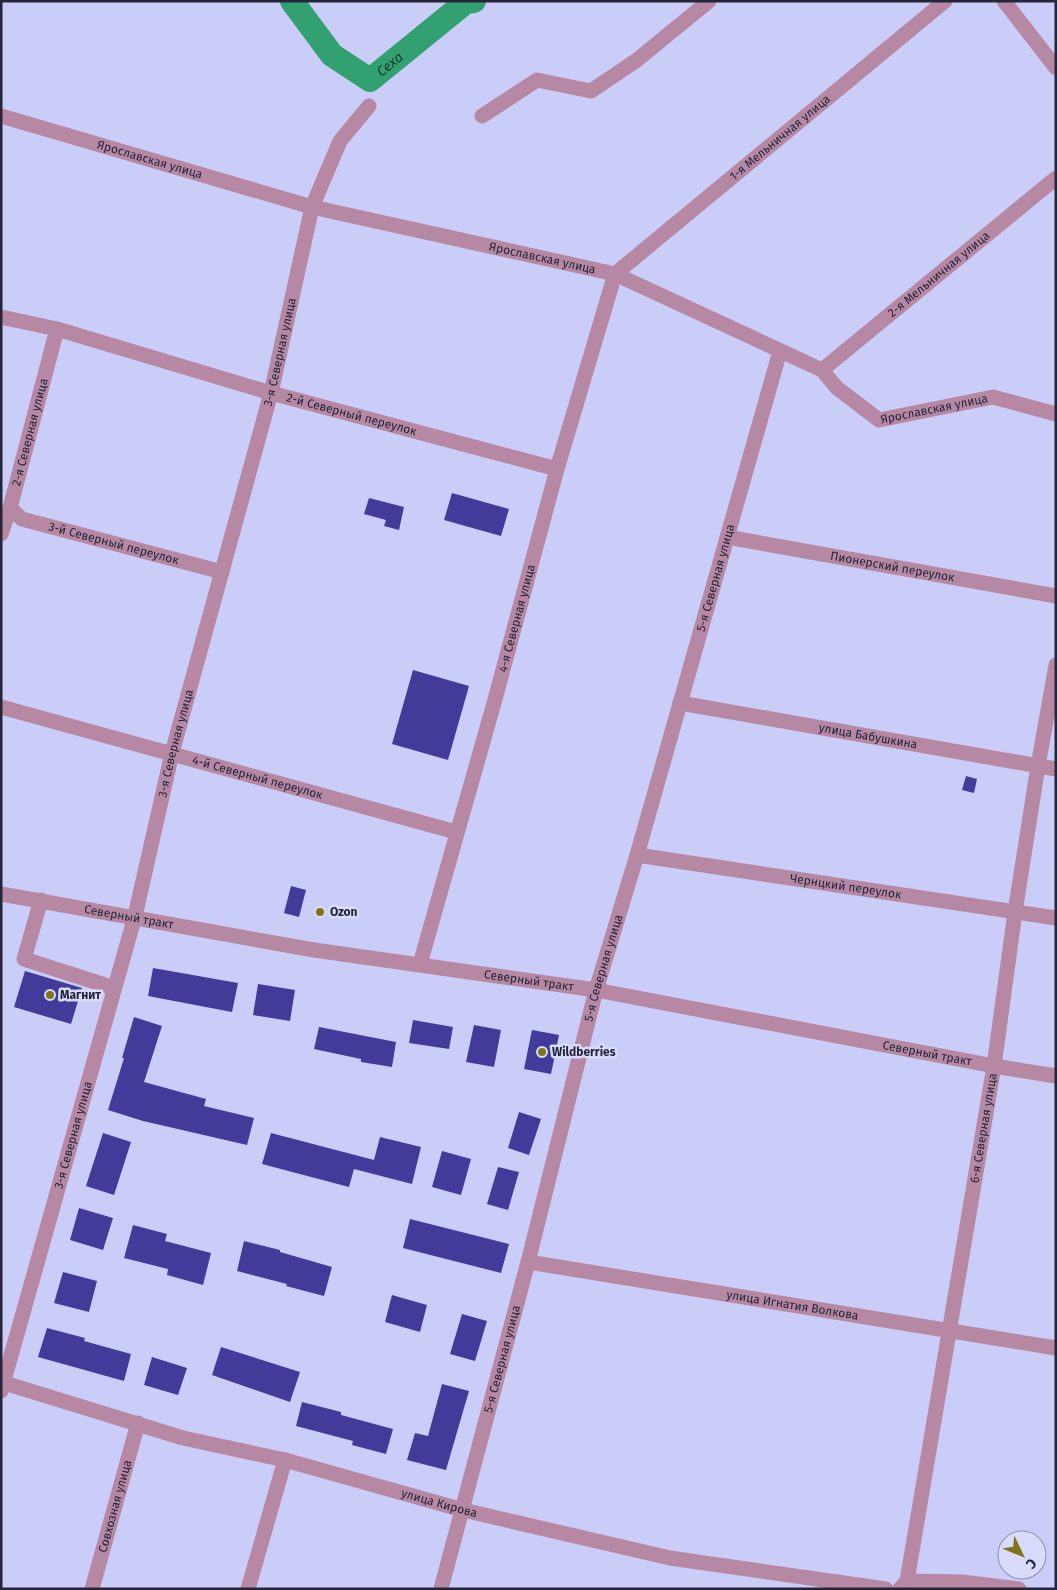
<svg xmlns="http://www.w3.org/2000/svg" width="1057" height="1590" font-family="'Fira Sans',sans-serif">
	<rect width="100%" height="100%" fill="#cacdf7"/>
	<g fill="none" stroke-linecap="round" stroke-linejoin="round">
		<path stroke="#33a072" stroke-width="24" id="s1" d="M 292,1 L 332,55 L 370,80 L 466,2 L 474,1"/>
	</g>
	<path fill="#433b9a" d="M 452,493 L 509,509 L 501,536 L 444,520 Z
		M 369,498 L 404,507 L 399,530 L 384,526 L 386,520 L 364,514 Z
		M 413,670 L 469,686 L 448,760 L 392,744 Z
		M 966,776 L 977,779 L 974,793 L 962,790 Z
		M 291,886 L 306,890 L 299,917 L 284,913 Z
		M 153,968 L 238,983 L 232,1012 L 148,996 Z
		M 25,971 L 82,988 L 71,1024 L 14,1007 Z
		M 258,984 L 295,990 L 290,1021 L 253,1015 Z
		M 134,1017 L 162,1026 L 144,1082 L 206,1099 L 204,1106 L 254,1118 L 247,1145 L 143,1121 L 108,1110 L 124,1058 L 122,1058 Z
		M 413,1020 L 453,1027 L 449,1049 L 409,1043 Z
		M 474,1025 L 501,1030 L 494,1067 L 466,1062 Z
		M 319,1027 L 396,1042 L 392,1067 L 361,1062 L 361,1059 L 314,1049 Z
		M 532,1030 L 559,1035 L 551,1074 L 524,1069 Z
		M 519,1112 L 541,1119 L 529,1155 L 508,1148 Z
		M 103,1133 L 131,1142 L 114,1195 L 86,1186 Z
		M 271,1133 L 374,1160 L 380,1137 L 421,1147 L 412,1184 L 354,1169 L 349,1187 L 262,1164 Z
		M 442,1151 L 471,1159 L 461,1195 L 432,1187 Z
		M 498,1167 L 519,1172 L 508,1210 L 487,1204 Z
		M 79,1208 L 113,1218 L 103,1250 L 70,1240 Z
		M 410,1219 L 509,1244 L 501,1273 L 403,1248 Z
		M 133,1225 L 167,1234 L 165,1241 L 211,1253 L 203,1285 L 167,1275 L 168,1269 L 124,1258 Z
		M 244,1241 L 280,1250 L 280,1252 L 332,1267 L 324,1296 L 286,1286 L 287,1284 L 237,1271 Z
		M 63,1272 L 97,1281 L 89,1312 L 54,1303 Z
		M 392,1295 L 427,1305 L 420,1332 L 385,1322 Z
		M 462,1314 L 487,1321 L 475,1361 L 450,1354 Z
		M 47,1328 L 85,1338 L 84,1341 L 131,1354 L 124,1381 L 38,1357 Z
		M 221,1347 L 300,1372 L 290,1402 L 212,1375 Z
		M 152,1357 L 187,1368 L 178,1395 L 144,1385 Z
		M 442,1384 L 469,1391 L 446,1470 L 407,1460 L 415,1433 L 428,1436 Z
		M 302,1402 L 341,1412 L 341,1415 L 393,1429 L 386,1454 L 352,1445 L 353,1441 L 296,1426 Z"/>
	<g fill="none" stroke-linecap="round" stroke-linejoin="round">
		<g stroke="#b688a4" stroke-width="15">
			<path d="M 1004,1 L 1056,68"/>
			<path id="s2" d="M 1,116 L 312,207 L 615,274 L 822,370 L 837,388 L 879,420 L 993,397 L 1056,414"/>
			<path d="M 482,116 L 537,80 L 591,91 L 637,60 L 709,1"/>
			<path id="s3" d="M 1,317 L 57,329 L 271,393 L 557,469"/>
			<path id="s4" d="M 822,370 L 1056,178"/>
			<path id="s5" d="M 10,508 L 22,519 L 222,572"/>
			<path id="s6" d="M 1,534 L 10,508 L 57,329"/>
			<path id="s7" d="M 727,537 L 1056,596"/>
			<path id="s8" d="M 680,703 L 1056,769"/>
			<path id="s9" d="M 1,707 L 456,832"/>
			<path id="s10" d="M 637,855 L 1056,918"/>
			<path id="s11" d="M 1,894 L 314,950 L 596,990 L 994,1066 L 1056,1076"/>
			<path d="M 41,900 L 24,959 L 114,988"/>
			<path id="s12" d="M 420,964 L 494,703 L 557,469 L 615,274 L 945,1"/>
			<path id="s13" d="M 528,1262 L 1056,1348"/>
			<path id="s14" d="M 1,1382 L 183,1438 L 285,1460 L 463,1510 L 670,1558 L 886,1589"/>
			<path id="s15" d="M 1,1391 L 135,916 L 172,753 L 271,393 L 312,207 L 340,141 L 369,106"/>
			<path d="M 907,1581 L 962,1582 L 1019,1589"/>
			<path id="s16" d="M 92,1589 L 138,1423"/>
			<path d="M 248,1589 L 285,1460"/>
			<path id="s17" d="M 441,1589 L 528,1262 L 596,990 L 637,855 L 780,351"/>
			<path id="s18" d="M 900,1589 L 907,1581 L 994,1066 L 1015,912 L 1038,766 L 1056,665"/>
		</g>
	</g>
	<g fill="#7f7416" stroke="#d8dbfb" stroke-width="2">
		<circle cx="320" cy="912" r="5"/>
		<circle cx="50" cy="995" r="5"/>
		<circle cx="542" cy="1052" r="5"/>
	</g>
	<g text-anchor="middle" stroke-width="5" stroke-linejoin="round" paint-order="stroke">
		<g font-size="12" fill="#252539" stroke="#d8dbfb">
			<text dy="4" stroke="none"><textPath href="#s12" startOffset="931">1-я Мельничная улица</textPath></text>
			<text dy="4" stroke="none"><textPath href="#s2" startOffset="155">Ярославская улица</textPath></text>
			<text dy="4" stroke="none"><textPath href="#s2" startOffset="560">Ярославская улица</textPath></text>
			<text dy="4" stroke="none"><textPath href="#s4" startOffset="151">2-я Мельничная улица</textPath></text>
			<text dy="4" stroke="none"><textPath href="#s15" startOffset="1076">3-я Северная улица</textPath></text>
			<text dy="4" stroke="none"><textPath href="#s2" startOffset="995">Ярославская улица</textPath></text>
			<text dy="4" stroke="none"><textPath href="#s3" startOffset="364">2-й Северный переулок</textPath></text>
			<text dy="4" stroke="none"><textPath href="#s6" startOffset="106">2-я Северная улица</textPath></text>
			<text dy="4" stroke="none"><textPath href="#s5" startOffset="111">3-й Северный переулок</textPath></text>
			<text dy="4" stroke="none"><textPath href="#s7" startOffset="168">Пионерский переулок</textPath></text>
			<text dy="4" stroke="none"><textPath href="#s17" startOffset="1048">5-я Северная улица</textPath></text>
			<text dy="4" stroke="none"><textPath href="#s12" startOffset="359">4-я Северная улица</textPath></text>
			<text dy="4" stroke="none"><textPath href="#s8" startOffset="191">улица Бабушкина</textPath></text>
			<text dy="4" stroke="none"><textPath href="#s15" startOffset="671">3-я Северная улица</textPath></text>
			<text dy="4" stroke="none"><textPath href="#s9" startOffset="266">4-й Северный переулок</textPath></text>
			<text dy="4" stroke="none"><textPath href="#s10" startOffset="211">Чернцкий переулок</textPath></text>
			<text dy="4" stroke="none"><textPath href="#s11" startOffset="130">Северный тракт</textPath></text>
			<text dy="4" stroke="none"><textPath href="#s17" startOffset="642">5-я Северная улица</textPath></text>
			<text dy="4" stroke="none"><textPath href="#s11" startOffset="535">Северный тракт</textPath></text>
			<text dy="4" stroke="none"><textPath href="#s11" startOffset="940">Северный тракт</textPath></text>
			<text dy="4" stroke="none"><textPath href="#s18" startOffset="470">6-я Северная улица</textPath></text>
			<text dy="4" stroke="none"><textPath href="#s15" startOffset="266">3-я Северная улица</textPath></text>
			<text dy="4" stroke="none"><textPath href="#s13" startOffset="268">улица Игнатия Волкова</textPath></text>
			<text dy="4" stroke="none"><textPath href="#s17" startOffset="238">5-я Северная улица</textPath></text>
			<text dy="4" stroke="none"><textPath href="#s14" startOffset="455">улица Кирова</textPath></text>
			<text dy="4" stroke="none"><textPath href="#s16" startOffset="86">Совхозная улица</textPath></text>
		</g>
		<g font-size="12" font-weight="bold" fill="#252539" stroke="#d8dbfb" text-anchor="start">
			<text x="330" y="916">Ozon</text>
			<text x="60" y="999">Магнит</text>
			<text x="552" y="1056">Wildberries</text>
		</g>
		<g font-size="14" font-style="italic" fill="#1f362b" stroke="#d8dbfb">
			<text dy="5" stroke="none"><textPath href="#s1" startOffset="138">Сеха</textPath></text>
		</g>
	</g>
	<rect width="1057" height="1590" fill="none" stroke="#252539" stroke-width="5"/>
	<g transform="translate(1022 1555) rotate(133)"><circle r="24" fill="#d8dbfb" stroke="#9092ad"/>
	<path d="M0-4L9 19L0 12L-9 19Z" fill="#7f7416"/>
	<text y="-8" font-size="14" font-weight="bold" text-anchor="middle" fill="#252539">С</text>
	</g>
</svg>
